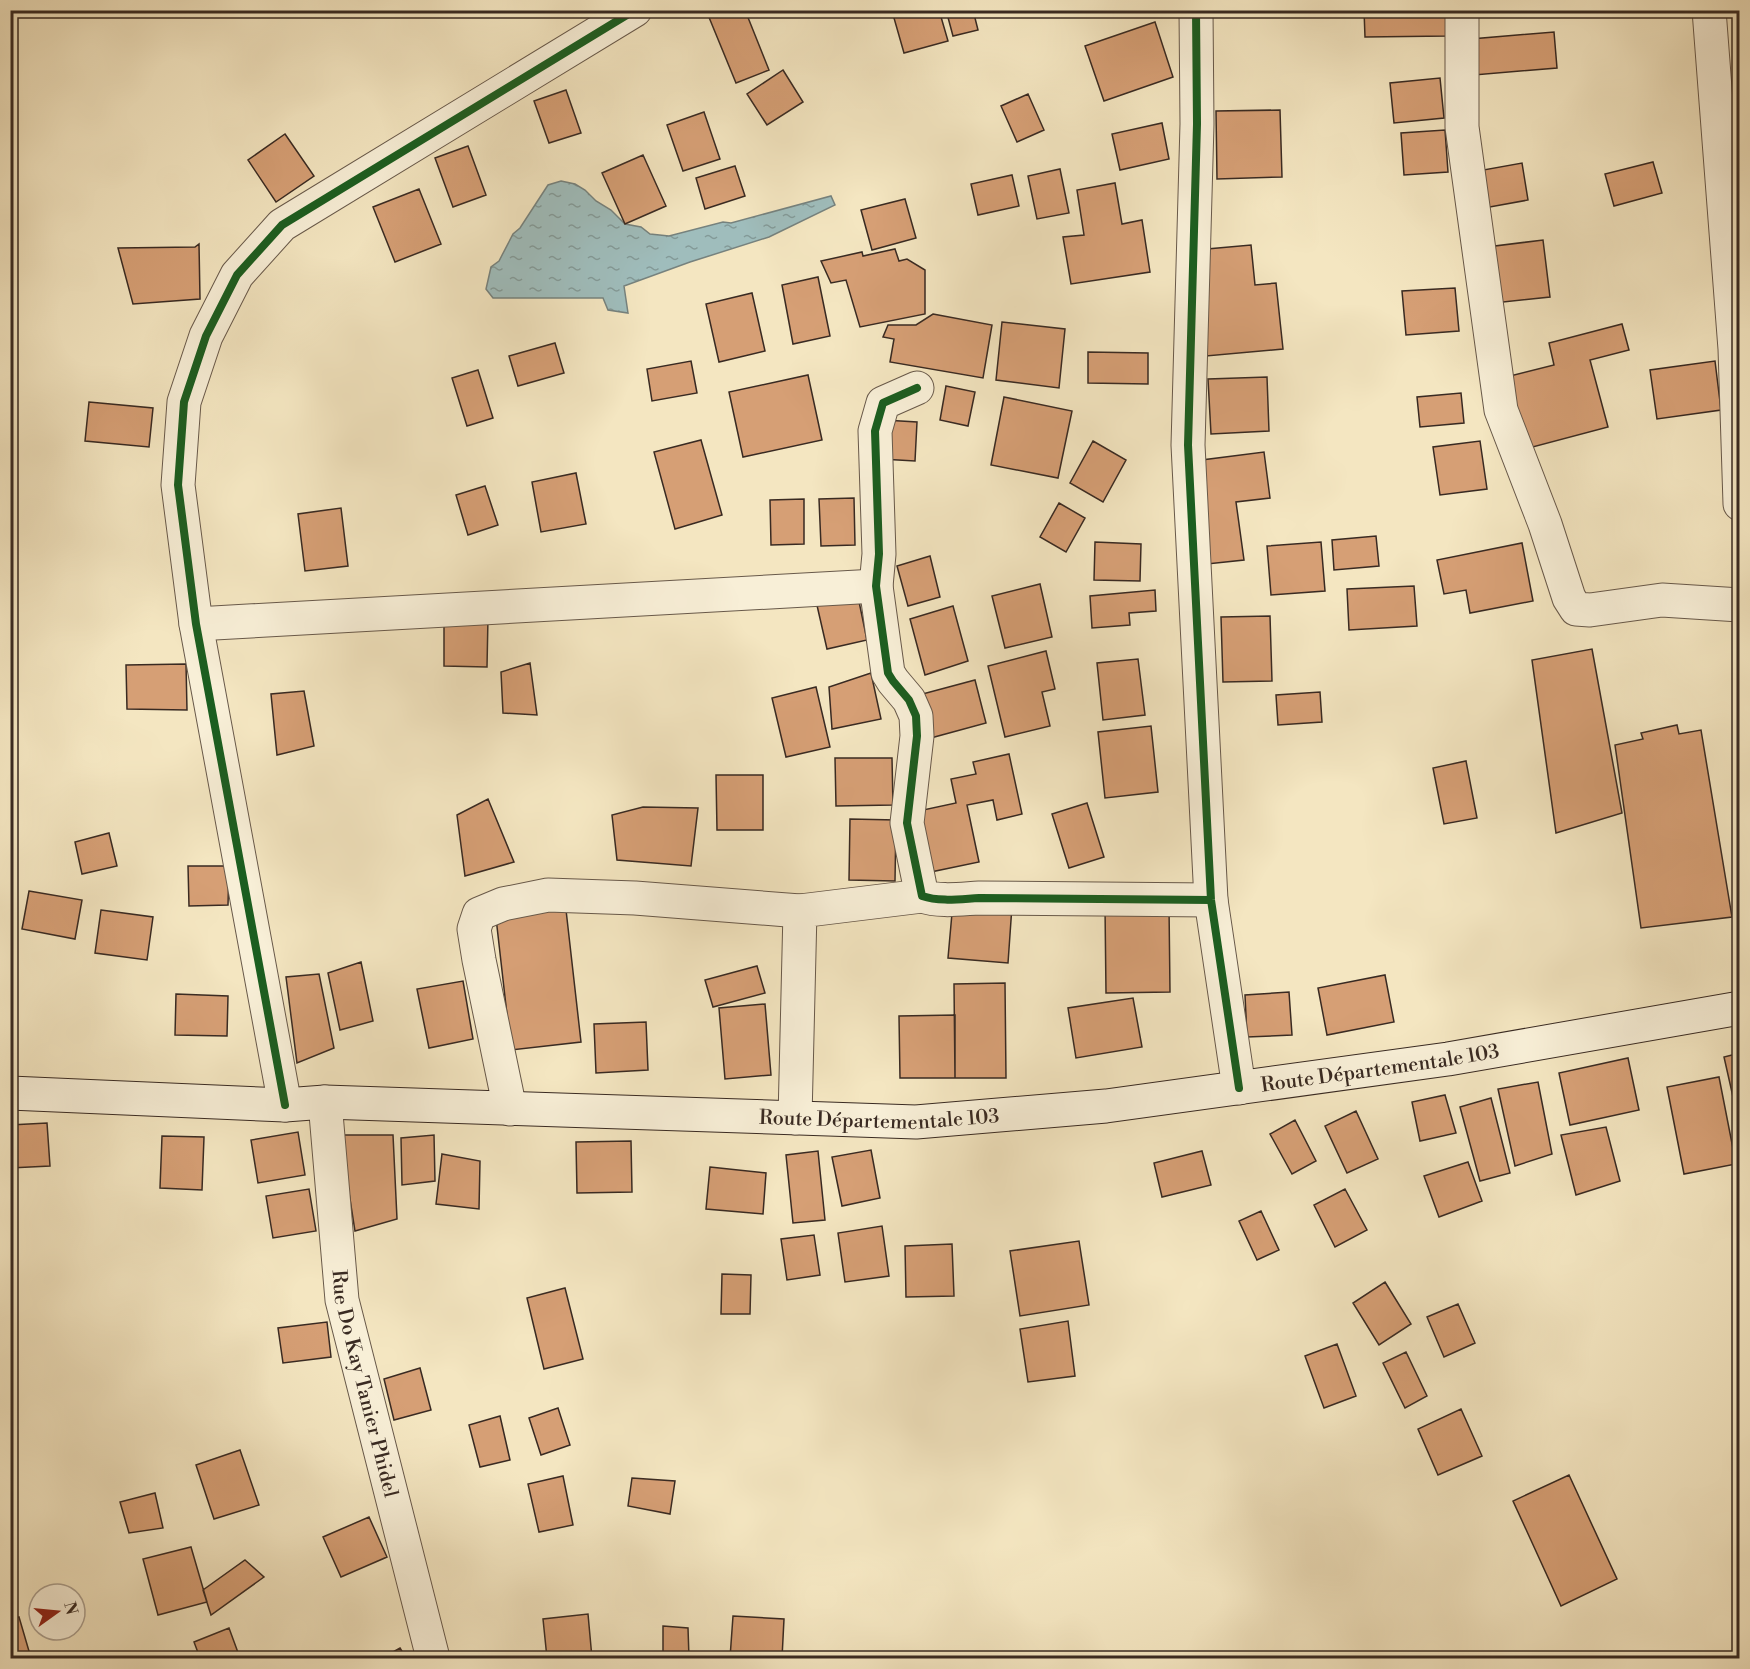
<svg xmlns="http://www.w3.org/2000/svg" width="1750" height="1669" font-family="'Libre Bodoni',serif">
	<defs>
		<pattern id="water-ripples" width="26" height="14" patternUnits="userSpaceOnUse" patternTransform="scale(1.5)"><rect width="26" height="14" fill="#9fbdbc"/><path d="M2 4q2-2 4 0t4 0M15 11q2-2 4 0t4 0" fill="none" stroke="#839a98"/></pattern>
	</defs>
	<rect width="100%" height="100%" fill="#f4e6c1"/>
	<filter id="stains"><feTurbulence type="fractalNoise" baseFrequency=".00333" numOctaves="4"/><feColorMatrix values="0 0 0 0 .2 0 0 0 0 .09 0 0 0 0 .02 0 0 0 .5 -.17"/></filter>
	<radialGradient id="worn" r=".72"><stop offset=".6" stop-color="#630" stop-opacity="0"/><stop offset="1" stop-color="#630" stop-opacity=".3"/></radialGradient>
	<path fill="url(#water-ripples)" stroke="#76827e" stroke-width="1.5" d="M 561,181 L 575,184 L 585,190 L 596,201 L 611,210 L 625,224 L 641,227 L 650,234 L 669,236 L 723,222 L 731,223 L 831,196 L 835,205 L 769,237 L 690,262 L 624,286 L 628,313 L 608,310 L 603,298 L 493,298 L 486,289 L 491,267 L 499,261 L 513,234 L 520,228 L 548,185 Z"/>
	<path fill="#d69f75" stroke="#392a22" stroke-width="1.5" d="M 706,10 L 745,10 L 769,70 L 736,83 Z
		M 939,10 L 948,41 L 904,53 L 892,11 Z
		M 946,10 L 973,10 L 978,30 L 953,36 Z
		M 1364,10 L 1446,10 L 1447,36 L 1365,37 Z
		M 1155,22 L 1173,77 L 1104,101 L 1085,46 Z
		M 1554,32 L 1557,68 L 1474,75 L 1471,39 Z
		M 783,70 L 803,102 L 767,125 L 747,94 Z
		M 1440,78 L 1444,118 L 1394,123 L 1390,83 Z
		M 566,90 L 581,133 L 549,143 L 534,101 Z
		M 1028,94 L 1044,130 L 1017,142 L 1001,106 Z
		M 1280,110 L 1282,177 L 1217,179 L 1216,111 Z
		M 704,112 L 720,159 L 683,171 L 667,125 Z
		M 1162,123 L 1169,159 L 1120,170 L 1112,134 Z
		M 1445,130 L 1448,172 L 1404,175 L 1401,133 Z
		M 285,134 L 314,176 L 276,202 L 248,160 Z
		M 468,146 L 486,195 L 453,207 L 435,158 Z
		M 643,155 L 666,206 L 625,224 L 602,173 Z
		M 1653,162 L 1662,193 L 1614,206 L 1605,174 Z
		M 1522,163 L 1528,200 L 1479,209 L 1472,172 Z
		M 735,166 L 745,196 L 705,209 L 696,178 Z
		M 1060,169 L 1069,213 L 1037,219 L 1028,176 Z
		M 1012,175 L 1019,206 L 978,215 L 971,184 Z
		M 1115,183 L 1122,224 L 1142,220 L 1150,272 L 1071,284 L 1063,237 L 1084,235 L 1077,190 Z
		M 419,189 L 441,244 L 395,262 L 373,207 Z
		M 905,199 L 916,238 L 872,250 L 861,210 Z
		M 1543,240 L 1550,297 L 1494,303 L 1487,247 Z
		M 199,244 L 200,299 L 133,304 L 118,248 L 195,247 Z
		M 1251,245 L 1255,285 L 1276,283 L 1283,349 L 1206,356 L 1196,250 Z
		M 895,249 L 899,261 L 907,259 L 925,270 L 925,314 L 860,327 L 846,280 L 831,283 L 821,261 L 862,252 L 863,256 Z
		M 818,277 L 830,336 L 793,344 L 782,285 Z
		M 1455,288 L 1459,331 L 1406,335 L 1402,291 Z
		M 752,293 L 765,351 L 719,362 L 706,304 Z
		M 933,314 L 992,325 L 983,378 L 890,362 L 894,339 L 883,337 L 888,325 L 916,325 Z
		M 1002,322 L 1065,329 L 1059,388 L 996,380 Z
		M 1622,324 L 1629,350 L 1590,360 L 1608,427 L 1521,450 L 1502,378 L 1554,365 L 1549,343 Z
		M 555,343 L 564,373 L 518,386 L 509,356 Z
		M 1088,352 L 1148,353 L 1148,384 L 1088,383 Z
		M 691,361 L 697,393 L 652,401 L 647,369 Z
		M 1715,361 L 1721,410 L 1657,419 L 1650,370 Z
		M 478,370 L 493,418 L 467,426 L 452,378 Z
		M 808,375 L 822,440 L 743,457 L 729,392 Z
		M 1267,377 L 1269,431 L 1211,434 L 1208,379 Z
		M 946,386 L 975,392 L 968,426 L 940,420 Z
		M 1461,393 L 1464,423 L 1420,427 L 1417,397 Z
		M 1004,397 L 1072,411 L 1058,478 L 991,465 Z
		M 89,402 L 153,408 L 149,447 L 85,441 Z
		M 884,420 L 917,422 L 915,461 L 881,459 Z
		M 701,440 L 722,515 L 675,529 L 654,452 Z
		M 1093,441 L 1126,460 L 1103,502 L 1070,483 Z
		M 1480,441 L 1487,489 L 1440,495 L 1433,447 Z
		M 1264,452 L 1270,498 L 1236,502 L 1244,560 L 1207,564 L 1194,461 Z
		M 576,473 L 586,524 L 541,532 L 532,482 Z
		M 485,486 L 498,525 L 468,535 L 456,495 Z
		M 854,498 L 855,545 L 821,546 L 819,499 Z
		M 804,499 L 804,544 L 771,545 L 770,500 Z
		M 1059,503 L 1085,518 L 1066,552 L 1040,537 Z
		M 341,508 L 348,566 L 305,571 L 298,514 Z
		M 1376,536 L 1379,566 L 1334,570 L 1332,540 Z
		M 1095,542 L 1141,544 L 1140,581 L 1094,580 Z
		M 1321,542 L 1325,591 L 1271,595 L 1267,546 Z
		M 1522,543 L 1533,601 L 1470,613 L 1466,590 L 1444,594 L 1437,560 Z
		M 930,556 L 940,597 L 908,606 L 897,566 Z
		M 1040,584 L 1052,637 L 1005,648 L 992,596 Z
		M 1414,586 L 1417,626 L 1349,630 L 1347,589 Z
		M 1155,590 L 1156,611 L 1129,613 L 1130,625 L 1092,628 L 1090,596 Z
		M 857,592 L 867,640 L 827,649 L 816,601 Z
		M 953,606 L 968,661 L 925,675 L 910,619 Z
		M 1270,616 L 1272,681 L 1223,682 L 1221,617 Z
		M 488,617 L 487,667 L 444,666 L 444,618 Z
		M 1592,649 L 1622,813 L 1556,833 L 1532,660 Z
		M 1046,651 L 1055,689 L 1042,692 L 1050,726 L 1005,737 L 988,666 Z
		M 1138,659 L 1145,715 L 1103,720 L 1097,663 Z
		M 530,663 L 537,715 L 503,713 L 501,672 Z
		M 186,664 L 187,710 L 127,709 L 126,665 Z
		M 871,673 L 881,719 L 832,729 L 829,687 Z
		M 975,680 L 986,723 L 927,739 L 915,696 Z
		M 816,687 L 830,747 L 786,757 L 772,698 Z
		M 304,691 L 314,746 L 277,755 L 271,694 Z
		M 1320,692 L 1322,722 L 1278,725 L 1276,695 Z
		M 1677,725 L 1679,734 L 1701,730 L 1732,917 L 1641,928 L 1615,745 L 1643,739 L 1641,733 Z
		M 1151,726 L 1158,792 L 1105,798 L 1098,732 Z
		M 1009,754 L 1022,814 L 997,820 L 993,800 L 967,805 L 979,862 L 921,874 L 909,813 L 956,803 L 951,779 L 976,774 L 973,762 Z
		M 835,758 L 892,758 L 893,805 L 836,806 Z
		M 1466,761 L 1477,818 L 1444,824 L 1433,768 Z
		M 716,775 L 763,775 L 763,830 L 717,830 Z
		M 488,799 L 514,862 L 465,876 L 457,815 Z
		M 1087,803 L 1104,857 L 1069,868 L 1052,814 Z
		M 643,807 L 698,808 L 691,866 L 617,860 L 612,815 Z
		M 850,819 L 896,820 L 895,881 L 849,880 Z
		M 109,833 L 117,866 L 82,874 L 75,842 Z
		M 188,866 L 229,866 L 228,905 L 189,906 Z
		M 29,891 L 82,900 L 75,939 L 22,929 Z
		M 565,901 L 581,1042 L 511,1050 L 495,909 Z
		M 953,902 L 1012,906 L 1008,963 L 948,958 Z
		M 1169,906 L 1170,992 L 1106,993 L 1105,907 Z
		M 101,910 L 153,917 L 147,960 L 95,953 Z
		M 361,962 L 373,1021 L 340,1030 L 328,973 Z
		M 757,966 L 765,993 L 713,1007 L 705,980 Z
		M 319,974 L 334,1048 L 297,1063 L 286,977 Z
		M 1385,975 L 1394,1022 L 1327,1035 L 1318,988 Z
		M 463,981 L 473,1039 L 429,1048 L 417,989 Z
		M 1005,983 L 1006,1078 L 955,1078 L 954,984 Z
		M 1289,992 L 1292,1035 L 1247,1037 L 1245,995 Z
		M 176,994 L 228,996 L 227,1036 L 175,1035 Z
		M 1133,998 L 1142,1047 L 1076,1058 L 1068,1008 Z
		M 765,1004 L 771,1075 L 725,1079 L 719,1008 Z
		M 955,1015 L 955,1078 L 900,1078 L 899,1016 Z
		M 646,1022 L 648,1070 L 596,1073 L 594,1024 Z
		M 1740,1053 L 1740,1128 L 1724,1057 Z
		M 1628,1058 L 1639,1110 L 1570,1125 L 1559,1073 Z
		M 1719,1077 L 1736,1164 L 1684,1174 L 1667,1087 Z
		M 1538,1082 L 1552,1154 L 1515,1166 L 1498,1089 Z
		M 1445,1095 L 1456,1133 L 1420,1141 L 1412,1102 Z
		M 1491,1098 L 1510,1173 L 1480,1181 L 1460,1107 Z
		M 1356,1111 L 1378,1159 L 1347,1173 L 1325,1126 Z
		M 1295,1120 L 1316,1161 L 1292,1174 L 1270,1134 Z
		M 47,1123 L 50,1166 L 10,1168 L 10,1125 Z
		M 1606,1127 L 1620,1181 L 1576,1195 L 1561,1135 Z
		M 298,1132 L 305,1175 L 258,1183 L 251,1140 Z
		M 340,1135 L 393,1135 L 397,1219 L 355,1231 Z
		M 434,1135 L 435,1181 L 402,1185 L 401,1138 Z
		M 162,1136 L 204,1137 L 202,1190 L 160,1188 Z
		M 631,1141 L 632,1192 L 577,1193 L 576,1142 Z
		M 871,1150 L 880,1198 L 842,1206 L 832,1157 Z
		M 818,1151 L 825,1220 L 793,1223 L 786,1155 Z
		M 1202,1151 L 1211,1185 L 1162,1197 L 1154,1163 Z
		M 442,1154 L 480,1161 L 479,1209 L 436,1204 Z
		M 1468,1162 L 1482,1201 L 1439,1217 L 1424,1176 Z
		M 710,1167 L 766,1173 L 763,1214 L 706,1209 Z
		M 309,1189 L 316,1231 L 273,1238 L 266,1196 Z
		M 1345,1189 L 1367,1230 L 1335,1247 L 1314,1205 Z
		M 1261,1211 L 1279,1250 L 1257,1260 L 1239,1221 Z
		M 882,1226 L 889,1276 L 845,1282 L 838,1233 Z
		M 814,1235 L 820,1275 L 787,1280 L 781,1239 Z
		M 1079,1241 L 1089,1305 L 1020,1316 L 1010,1251 Z
		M 952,1244 L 954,1296 L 906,1297 L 905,1246 Z
		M 722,1274 L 751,1275 L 750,1314 L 721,1314 Z
		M 1385,1282 L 1411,1324 L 1379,1345 L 1353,1303 Z
		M 565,1288 L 583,1359 L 544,1369 L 527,1298 Z
		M 1458,1304 L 1475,1343 L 1444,1357 L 1427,1317 Z
		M 1068,1321 L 1075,1376 L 1028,1382 L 1020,1329 Z
		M 327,1322 L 331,1357 L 283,1363 L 278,1328 Z
		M 1337,1344 L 1356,1396 L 1324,1408 L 1305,1356 Z
		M 1406,1352 L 1427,1396 L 1405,1408 L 1383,1363 Z
		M 420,1368 L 431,1410 L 394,1420 L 384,1379 Z
		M 558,1408 L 570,1445 L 541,1455 L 529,1418 Z
		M 1461,1409 L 1482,1456 L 1438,1475 L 1418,1429 Z
		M 500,1416 L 510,1460 L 480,1467 L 469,1425 Z
		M 240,1450 L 259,1505 L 214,1519 L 196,1465 Z
		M 1569,1475 L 1617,1579 L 1561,1606 L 1513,1501 Z
		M 563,1476 L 573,1525 L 539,1532 L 528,1484 Z
		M 632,1478 L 675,1481 L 670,1514 L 628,1506 Z
		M 155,1493 L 163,1528 L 129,1533 L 120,1502 Z
		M 369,1517 L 387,1557 L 341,1577 L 323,1537 Z
		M 191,1547 L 207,1602 L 158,1615 L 143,1559 Z
		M 245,1560 L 264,1577 L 211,1615 L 203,1590 Z
		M 588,1614 L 592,1658 L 547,1658 L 543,1619 Z
		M 733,1616 L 784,1619 L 782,1658 L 730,1658 Z
		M 19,1617 L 31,1658 L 10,1658 L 10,1619 Z
		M 663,1626 L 688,1628 L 689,1658 L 663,1658 Z
		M 229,1628 L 240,1658 L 200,1658 L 194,1642 Z
		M 400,1648 L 406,1658 L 382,1658 Z"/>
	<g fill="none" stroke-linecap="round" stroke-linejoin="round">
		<g stroke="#68594a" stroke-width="35">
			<g id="street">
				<path d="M 1196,10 L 1197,124 L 1188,445 L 1211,900 L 1239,1088"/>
				<path d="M 1462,10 L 1462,127 L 1501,410 L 1545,524 L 1569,598 L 1576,609 L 1590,610 L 1662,600 L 1740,605"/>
				<path d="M 1709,10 L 1735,349 L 1740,504"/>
				<path d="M 917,388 L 883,403 L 875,431 L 879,554 L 876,586 L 888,673 L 893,681 L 909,700 L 916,716 L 917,736 L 907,823 L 922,896 C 940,902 960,899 979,898 L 1211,900"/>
				<path d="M 196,624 L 876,586"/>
				<path id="s1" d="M 325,1102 L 342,1300 L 433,1658"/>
				<path d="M 285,1105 L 196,624 L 178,485 L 184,402 L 206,336 L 237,275 L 282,225 L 635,10"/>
				<path d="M 510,1109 L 479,960 L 474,929 L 479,914 L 503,904 L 548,895 L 635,898 L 800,911"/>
				<path d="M 795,1118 L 800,911 L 922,896"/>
			</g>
		</g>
		<g stroke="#392a22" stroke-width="35">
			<g id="secondary">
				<path id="s2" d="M 10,1093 L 285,1105 L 325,1102 L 916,1122 L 1106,1106 L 1448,1059 L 1740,1008"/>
			</g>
		</g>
		<use href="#street" stroke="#f8efd7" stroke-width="33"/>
		<use href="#secondary" stroke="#f8efd7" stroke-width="33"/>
		<g stroke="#f8efd7" stroke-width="11">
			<path id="cycleway" d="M 1196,10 L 1197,124 L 1188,445 L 1211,900 L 1239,1088
				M 917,388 L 883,403 L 875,431 L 879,554 L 876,586 L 888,673 L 893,681 L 909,700 L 916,716 L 917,736 L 907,823 L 922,896 C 940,902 960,899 979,898 L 1211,900
				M 285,1105 L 196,624 L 178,485 L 184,402 L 206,336 L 237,275 L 282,225 L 635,10"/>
		</g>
		<use href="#cycleway" stroke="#1b5e20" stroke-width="8"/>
	</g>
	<g text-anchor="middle" stroke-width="4.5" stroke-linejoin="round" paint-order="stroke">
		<g font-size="20" fill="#392a22" stroke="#f8efd7">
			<text dy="7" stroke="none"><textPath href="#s2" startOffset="1374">Route Départementale 103</textPath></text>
			<text dy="7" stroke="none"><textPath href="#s2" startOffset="870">Route Départementale 103</textPath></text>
			<text dy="7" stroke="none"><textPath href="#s1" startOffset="285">Rue Do Kay Tanier Phidel</textPath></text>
		</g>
	</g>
	<rect width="1750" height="1669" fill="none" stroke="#f4e6c1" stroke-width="36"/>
	<rect x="12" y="12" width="1726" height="1645" fill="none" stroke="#392a22" stroke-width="3"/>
	<rect x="18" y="18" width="1714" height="1633" fill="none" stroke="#392a22" stroke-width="1.5"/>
	<g transform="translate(57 1612) rotate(75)"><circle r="28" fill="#f8efd7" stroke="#aca08f" stroke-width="1.5"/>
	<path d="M0-4.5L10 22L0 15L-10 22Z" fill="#8f2418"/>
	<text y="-9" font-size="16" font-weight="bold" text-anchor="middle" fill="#392a22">N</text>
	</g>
	<rect width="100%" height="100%" filter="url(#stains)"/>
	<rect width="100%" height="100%" fill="url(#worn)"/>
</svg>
